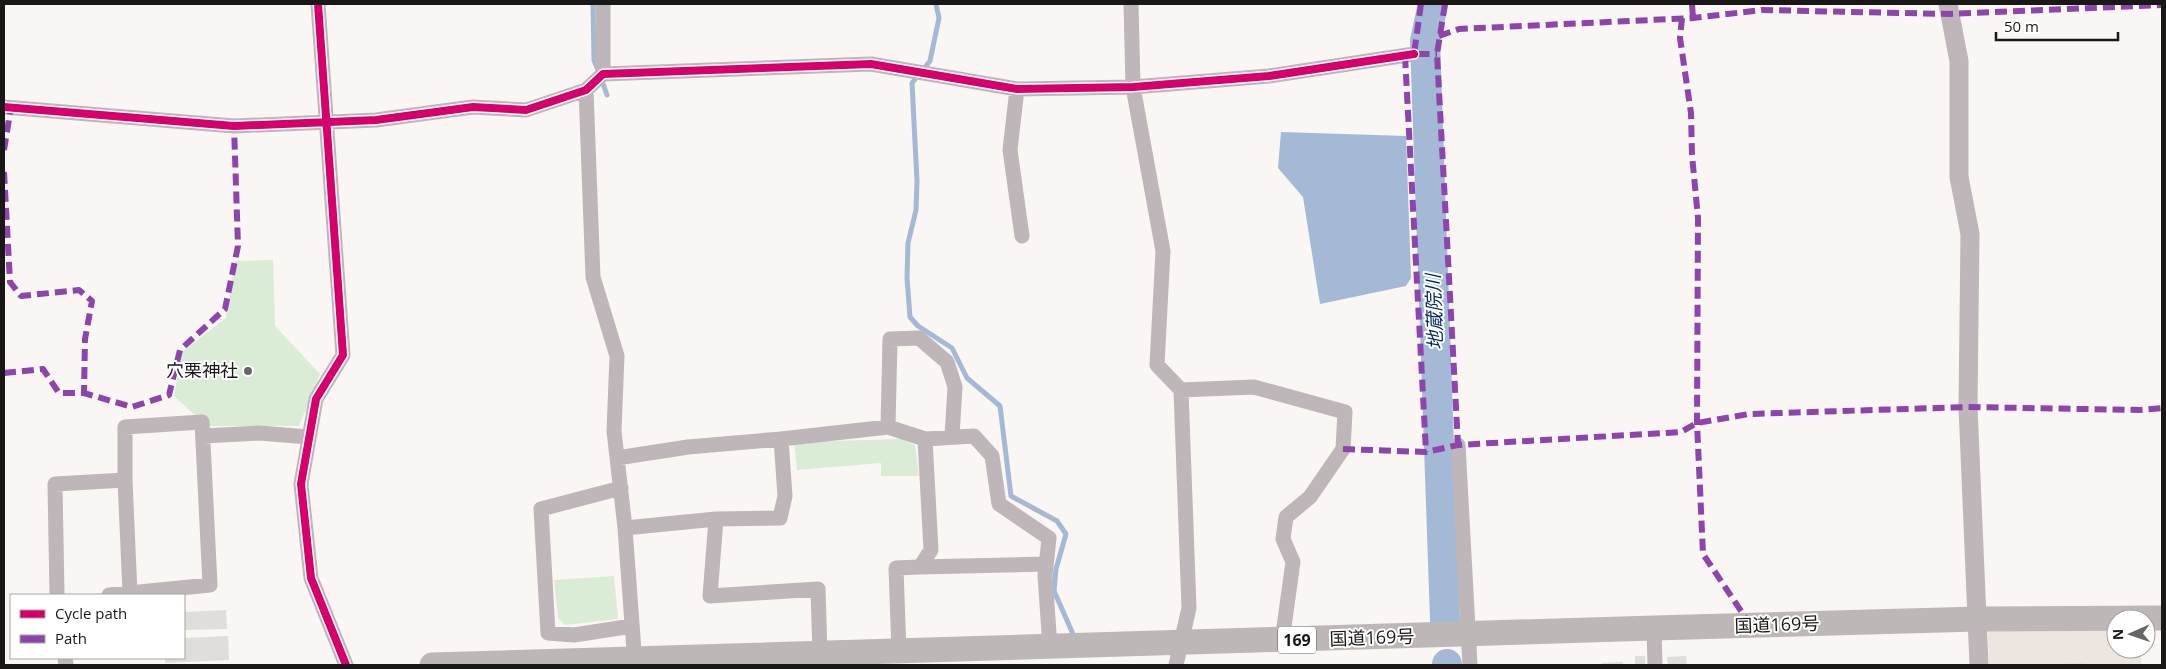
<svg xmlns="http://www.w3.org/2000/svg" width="2166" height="669" font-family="'Open Sans','Noto Sans JP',sans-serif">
	<rect width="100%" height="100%" fill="#f9f6f3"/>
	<path fill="#ede5df" d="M 2116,627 L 2116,649 L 2142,649 L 2141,665 L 1989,665 L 1988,631 Z"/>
	<path fill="#daecd5" d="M 273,260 L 275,326 L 320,374 L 299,426 L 207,426 L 174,396 L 182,352 L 226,318 L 235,261 Z
		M 902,439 L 915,445 L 919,476 L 881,476 L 881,463 L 797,470 L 794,442 Z
		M 614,576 L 618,619 L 565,625 L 558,618 L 554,580 Z"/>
	<path fill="#a4b9d6" d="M 1281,132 L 1406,136 L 1411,278 L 1406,286 L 1320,304 L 1303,197 L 1278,168 Z"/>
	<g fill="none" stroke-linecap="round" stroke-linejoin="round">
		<path stroke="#a4b9d6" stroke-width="5" d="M 593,4 L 594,60 L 598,70
			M 936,4 L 939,18 L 930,61 L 912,83 L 917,181 L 916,210 L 908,243 L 907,278 L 910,317 L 918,326 L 952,348 L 967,378 L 1000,406 L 1011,496 L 1057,521 L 1066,534 L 1056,569 L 1054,591 L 1073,634
			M 601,78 L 607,95"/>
		<path stroke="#a4b9d6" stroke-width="30" d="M 1433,4 L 1425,41 L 1445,620
			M 1447,664 L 1447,665"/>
	</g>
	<path fill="#e0dedb" d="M 226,610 L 227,629 L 184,630 L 184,612 Z
		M 228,636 L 229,660 L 165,663 L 165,658 L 184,658 L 184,638 Z
		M 1635,656 L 1645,656 L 1645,665 L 1635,665 Z
		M 1686,656 L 1687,665 L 1668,665 L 1667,657 Z
		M 1623,662 L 1623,665 L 1602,665 L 1602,663 Z
		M 2085,663 L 2085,665 L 2056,665 L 2056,664 Z"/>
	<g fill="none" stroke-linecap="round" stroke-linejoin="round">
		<path stroke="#beb6b8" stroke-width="15" d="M 318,4 L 343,355 L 316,399 L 301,484 L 311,578 L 346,665
			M 603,4 L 603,74
			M 1131,4 L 1133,87 L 1163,251 L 1157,365 L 1181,390 L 1189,608 L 1176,665
			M 1017,89 L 1010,150 L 1022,236
			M 586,90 L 593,277 L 617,356 L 614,431 L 625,528 L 635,665
			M 4,107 L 234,126 L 376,120 L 473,107 L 526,110 L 586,90 L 603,74 L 871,64 L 1017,89 L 1133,87 L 1269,76 L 1414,54
			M 1181,390 L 1254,387 L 1345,412 L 1343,449 L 1310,497 L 1286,517 L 1283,539 L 1293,562 L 1282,641
			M 888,427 L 890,339 L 919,338 L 947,362 L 955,387 L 952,436
			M 203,436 L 259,433 L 309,437
			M 1458,445 L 1470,665
			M 617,458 L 688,447 L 781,439
			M 621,488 L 541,509 L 548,633 L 574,635 L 632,626
			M 716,519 L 710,596 L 818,589 L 820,654
			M 625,528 L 716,519 L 780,518 L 785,496 L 781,439 L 888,427 L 925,439 L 974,436 L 992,456 L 999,504 L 1049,538 L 1045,576 L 1050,647
			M 920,567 L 1046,564
			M 57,595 L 55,484 L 125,480
			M 109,595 L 210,585 L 202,422 L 125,427 L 125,480 L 130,593
			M 1654,628 L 1655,665
			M 899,652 L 896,568 L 920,567 L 931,550 L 925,439
			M 65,658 L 66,665"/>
		<path stroke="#beb6b8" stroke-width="19" d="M 1948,4 L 1959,61 L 1959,177 L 1970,234 L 1968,407 L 1979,665"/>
		<path stroke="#beb7b8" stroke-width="25" d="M 432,665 L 1654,628 L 1978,619 L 2162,618"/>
		<path stroke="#8e44ad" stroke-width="6" stroke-dasharray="12 6" stroke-linecap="butt" d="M 1421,4 L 1414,54 L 1437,54
			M 1445,4 L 1437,54 L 1458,445
			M 1692,4 L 1693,18
			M 1682,18 L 1680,38 L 1691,113 L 1692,155 L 1698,218 L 1697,423 L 1703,554 L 1751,626
			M 1439,36 L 1459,29 L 1693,18 L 1762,10 L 1950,14 L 2162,5
			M 1405,56 L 1426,452
			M 4,150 L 11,107
			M 4,172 L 10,282 L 21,296 L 79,290 L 92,301 L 85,339 L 84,393
			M 4,373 L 43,369 L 59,393 L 84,393 L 132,407 L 169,395 L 180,350 L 225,309 L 238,246 L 234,126
			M 1343,449 L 1426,452 L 1458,445 L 1681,432 L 1697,423 L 1749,414 L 1968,407 L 2140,410 L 2162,408"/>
		<g stroke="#fff" stroke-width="11">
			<path id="cycleway" d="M 318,4 L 343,355 L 316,399 L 301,484 L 311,578 L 346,665
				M 4,107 L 234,126 L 376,120 L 473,107 L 526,110 L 586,90 L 603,74 L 871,64 L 1017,89 L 1133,87 L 1269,76 L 1414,54"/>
		</g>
		<use href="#cycleway" stroke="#d6006c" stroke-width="8"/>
	</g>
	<circle fill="#686664" stroke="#fff" stroke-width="2" cx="248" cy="371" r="5"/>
	<g text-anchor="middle" stroke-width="4" stroke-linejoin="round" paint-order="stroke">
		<rect fill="#fff" stroke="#5f5d5d" stroke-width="1" x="1278" y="626.5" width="38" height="27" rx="4"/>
		<g font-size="16" font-weight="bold" fill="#1a1817">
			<text x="1297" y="646">169</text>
		</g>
		<g font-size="18" fill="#1a1817" stroke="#fff" text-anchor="end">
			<text x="238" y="377">穴栗神社</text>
		</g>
		<g font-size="18" fill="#1a1817" stroke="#fff">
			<text transform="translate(1777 625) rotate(-2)" y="6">国道169号</text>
			<text transform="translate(1372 638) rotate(-2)" y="6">国道169号</text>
		</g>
		<g font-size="19" font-style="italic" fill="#00275a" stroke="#fff">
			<text transform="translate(1434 312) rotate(-92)" y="7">地蔵院川</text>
		</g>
	</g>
	<rect width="2166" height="669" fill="none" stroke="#1a1817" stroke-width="10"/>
	<rect x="10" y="594" width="175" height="65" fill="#ffffff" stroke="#a3a3a2"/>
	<rect x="20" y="610" width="25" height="8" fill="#d6006c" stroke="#a3a3a2"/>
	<text x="55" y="619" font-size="15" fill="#1a1817">Cycle path</text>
	<rect x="20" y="635" width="25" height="8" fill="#8e44ad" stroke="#a3a3a2"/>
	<text x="55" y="644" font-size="15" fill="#1a1817">Path</text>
	<g transform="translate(2131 634) rotate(268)"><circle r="24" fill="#ffffff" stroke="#a3a3a2"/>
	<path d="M0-4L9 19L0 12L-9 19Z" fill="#686664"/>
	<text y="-8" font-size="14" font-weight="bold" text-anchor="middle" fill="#1a1817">N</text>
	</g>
	<path d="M1996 32v8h122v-8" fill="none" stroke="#1a1817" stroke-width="2.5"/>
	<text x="2004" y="32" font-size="15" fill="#1a1817" stroke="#ffffff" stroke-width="4" paint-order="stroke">50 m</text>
</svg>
